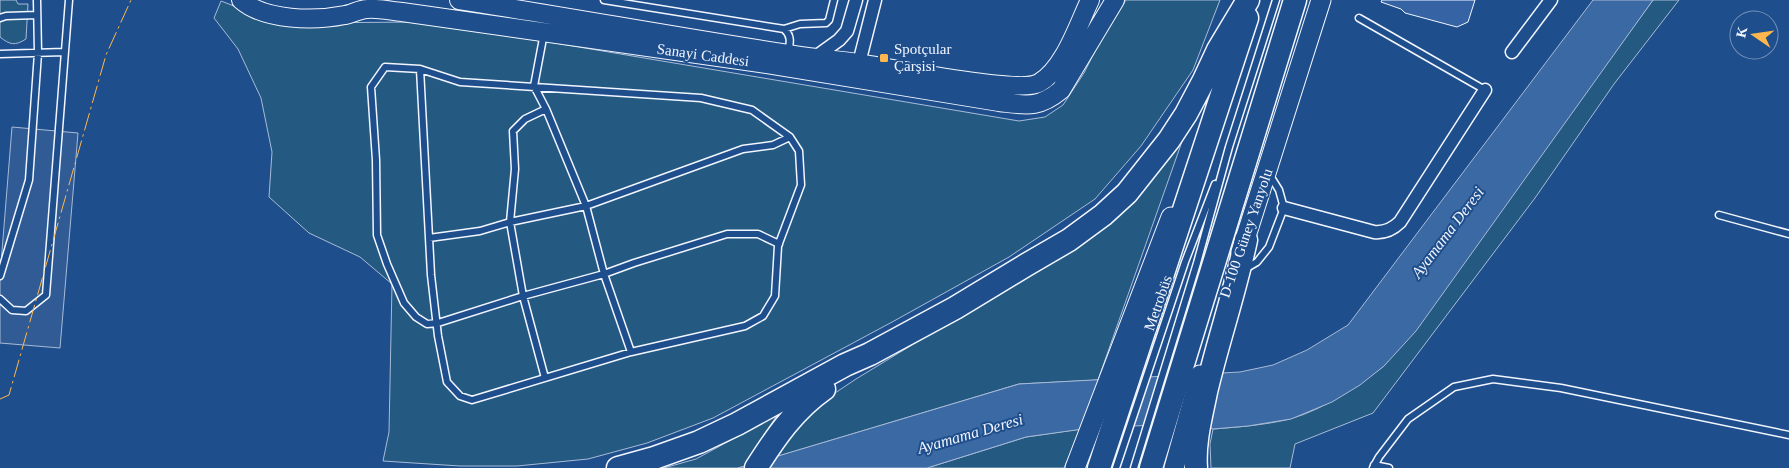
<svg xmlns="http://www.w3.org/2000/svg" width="1789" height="468" font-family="'Times New Roman',serif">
	<rect width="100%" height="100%" fill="#1f4e8c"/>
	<path fill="#245a82" stroke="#a8bbd7" d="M 0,0 L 16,0 L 18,4 L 28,4 L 26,39 C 15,46 10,45 0,37 Z
		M 1126,0 L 1220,0 L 1193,70 L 1141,146 L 1095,199 L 1009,257 L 894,321 L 713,418 L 647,443 L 588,459 L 517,466 L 460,466 L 383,461 L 389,432 L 392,284 L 360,257 L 309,233 L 269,197 L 272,152 L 261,98 L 238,49 L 214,18 L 221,1 L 265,18 L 301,23 L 412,22 L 555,43 L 1019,121 L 1045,117 L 1063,105 L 1084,73 L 1100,41 Z
		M 1653,0 L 1679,0 L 1614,84 L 1535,198 L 1373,413 L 1295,444 L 1290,468 L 1211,468 L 1210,444 L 1213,429 C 1239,427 1265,425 1290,419 C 1325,409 1356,387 1384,366 Z
		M 1185,133 L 1098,380 L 1019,384 L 772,458 L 811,409 L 856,379 L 1109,225 L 1149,182 Z
		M 777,415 L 745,466 L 738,468 L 664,468 L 696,459 Z
		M 1081,429 L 1064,468 L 927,468 L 1026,437 Z"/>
	<path fill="#305b95" stroke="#a8bbd7" d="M 12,127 L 78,133 L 60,348 L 0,343 L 0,276 Z"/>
	<path fill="#3b69a3" stroke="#a8bbd7" d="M 1593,0 L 1653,0 L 1416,331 L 1384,366 L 1360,385 L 1332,402 L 1291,419 L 1248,426 L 1213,429 L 1199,423 L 1090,428 L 1026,437 L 927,468 L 738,468 L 1019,384 L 1240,372 L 1273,365 L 1307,350 L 1348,325 Z"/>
	<path fill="#3563a3" stroke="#f2f6ff" d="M 1382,0 L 1475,0 L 1468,22 L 1457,27 L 1405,13 L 1401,9 L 1381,2 Z"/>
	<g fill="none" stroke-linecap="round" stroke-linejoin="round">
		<g stroke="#f2f6ff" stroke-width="9">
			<path id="lane" d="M 604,0 L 784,29 C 792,36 790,43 788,53
				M 0,18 L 6,16 L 37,15
				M 1359,18 L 1485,90
				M 784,29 L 800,24 L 826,23 L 829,20 L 834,0
				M 544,33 L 534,86 L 546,109 L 586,206 L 604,274 L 631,352
				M 0,54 L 64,52
				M 420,69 L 431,275 L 438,336 L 447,382 L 460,396 L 472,400 L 631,352 L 745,326 L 763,316 L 775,296 L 778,246 L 801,185 L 799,151 L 790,137 L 752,110 L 701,98 L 460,82 L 420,69 L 385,67 L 371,87 L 376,160 L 377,235 L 387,264 L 404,303 L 416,317 L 427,324 L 438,323 L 523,296 L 604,274 L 634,263 L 727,234 L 758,234 L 779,244
				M 1719,215 L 1789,234
				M 429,238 L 480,231 L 510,222 L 515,169 L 513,131 L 525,119 L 546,109
				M 1245,269 L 1257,262 L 1269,247 L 1284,208 L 1279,190 L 1269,174
				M 0,276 L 29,180 L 38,53 L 37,0
				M 0,299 L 12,310 L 26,311 L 46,295 L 69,0
				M 545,378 L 523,296 L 510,222 L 586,206 L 743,149 L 773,145 L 790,137
				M 1374,465 L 1389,468
				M 1116,468 L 1185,262 L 1215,184
				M 1134,468 L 1197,263 L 1229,147 L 1276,0
				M 1373,468 L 1379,457 L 1408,419 L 1454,387 L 1493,379 L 1561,388 L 1789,435"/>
		</g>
		<g stroke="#f2f6ff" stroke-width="15">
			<path id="street" d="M 1512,52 L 1551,0
				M 814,58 L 839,40 L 847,31 L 856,0
				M 859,63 L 875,0
				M 1284,208 L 1374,232 C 1385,233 1393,229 1400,222 L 1485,90"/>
		</g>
		<g stroke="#f2f6ff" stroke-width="20">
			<path id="secondary" d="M 241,0 C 265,21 315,21 345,15 C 352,14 360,9 367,9 C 378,8 391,11 402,12 L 767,64 L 999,102 C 1026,105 1038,109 1061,90 L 1115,0
				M 459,0 C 568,17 678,37 788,54 C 811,58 835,60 859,63 C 888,68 1020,94 1039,83 C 1064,69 1078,25 1090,0"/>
		</g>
		<g stroke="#f2f6ff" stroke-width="21">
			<path id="primary" d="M 1241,252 L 1321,0
				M 1075,468 L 1171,217
				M 1174,468 L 1200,375"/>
		</g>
		<g stroke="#f2f6ff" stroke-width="25">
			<path id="highway" d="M 618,468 L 654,458 L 699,442 L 737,424 L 845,365 L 870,354 L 955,308 L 1026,265 L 1069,240 L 1103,215 L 1127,193 L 1169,140 L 1186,114 L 1204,80 L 1218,50 L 1248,0
				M 756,468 C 775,438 794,410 824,389
				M 1099,468 L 1247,18
				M 1151,468 L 1295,0
				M 1196,468 C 1194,442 1201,417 1206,392 C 1218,341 1235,292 1246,240"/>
		</g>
		<use href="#lane" stroke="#1f4e8c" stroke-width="6"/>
		<use href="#street" stroke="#1f4e8c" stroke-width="12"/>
		<use href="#secondary" stroke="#1f4e8c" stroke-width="18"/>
		<use href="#primary" stroke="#1f4e8c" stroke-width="19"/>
		<use href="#highway" stroke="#1f4e8c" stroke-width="22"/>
		<path stroke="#ffb74d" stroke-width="1" stroke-dasharray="18 4 2.5 4" stroke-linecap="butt" d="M 0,399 L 9,395 L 106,55 L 131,0"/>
	</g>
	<rect fill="#ffb74d" stroke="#1f4e8c" stroke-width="2" x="879" y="53" width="10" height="10" rx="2.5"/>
	<g text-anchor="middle" stroke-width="4" stroke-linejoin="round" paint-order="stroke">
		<g font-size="15" fill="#f2f6ff" stroke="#1f4e8c" text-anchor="start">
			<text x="894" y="54">Spotçular<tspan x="894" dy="17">Çarşisi</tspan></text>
		</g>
		<g font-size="15" fill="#f2f6ff" stroke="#1f4e8c">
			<text transform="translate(703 55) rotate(8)" y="5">Sanayi Caddesi</text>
			<text transform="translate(1246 233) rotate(-71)" y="5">D-100 Güney Yanyolu</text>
			<text transform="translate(1158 303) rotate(-71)" y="5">Metrobüs</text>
		</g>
		<g font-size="16" font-style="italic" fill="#f2f6ff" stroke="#1f4e8c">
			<text transform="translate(1447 232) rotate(-53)" y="6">Ayamama Deresi</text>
			<text transform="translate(970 433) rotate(-16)" y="6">Ayamama Deresi</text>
		</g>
	</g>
	<g transform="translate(1754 35) rotate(283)"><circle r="24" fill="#1f4e8c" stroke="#7391ba"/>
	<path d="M0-4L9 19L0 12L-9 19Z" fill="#ffb74d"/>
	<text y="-8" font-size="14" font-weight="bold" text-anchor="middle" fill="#f2f6ff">K</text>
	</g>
</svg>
